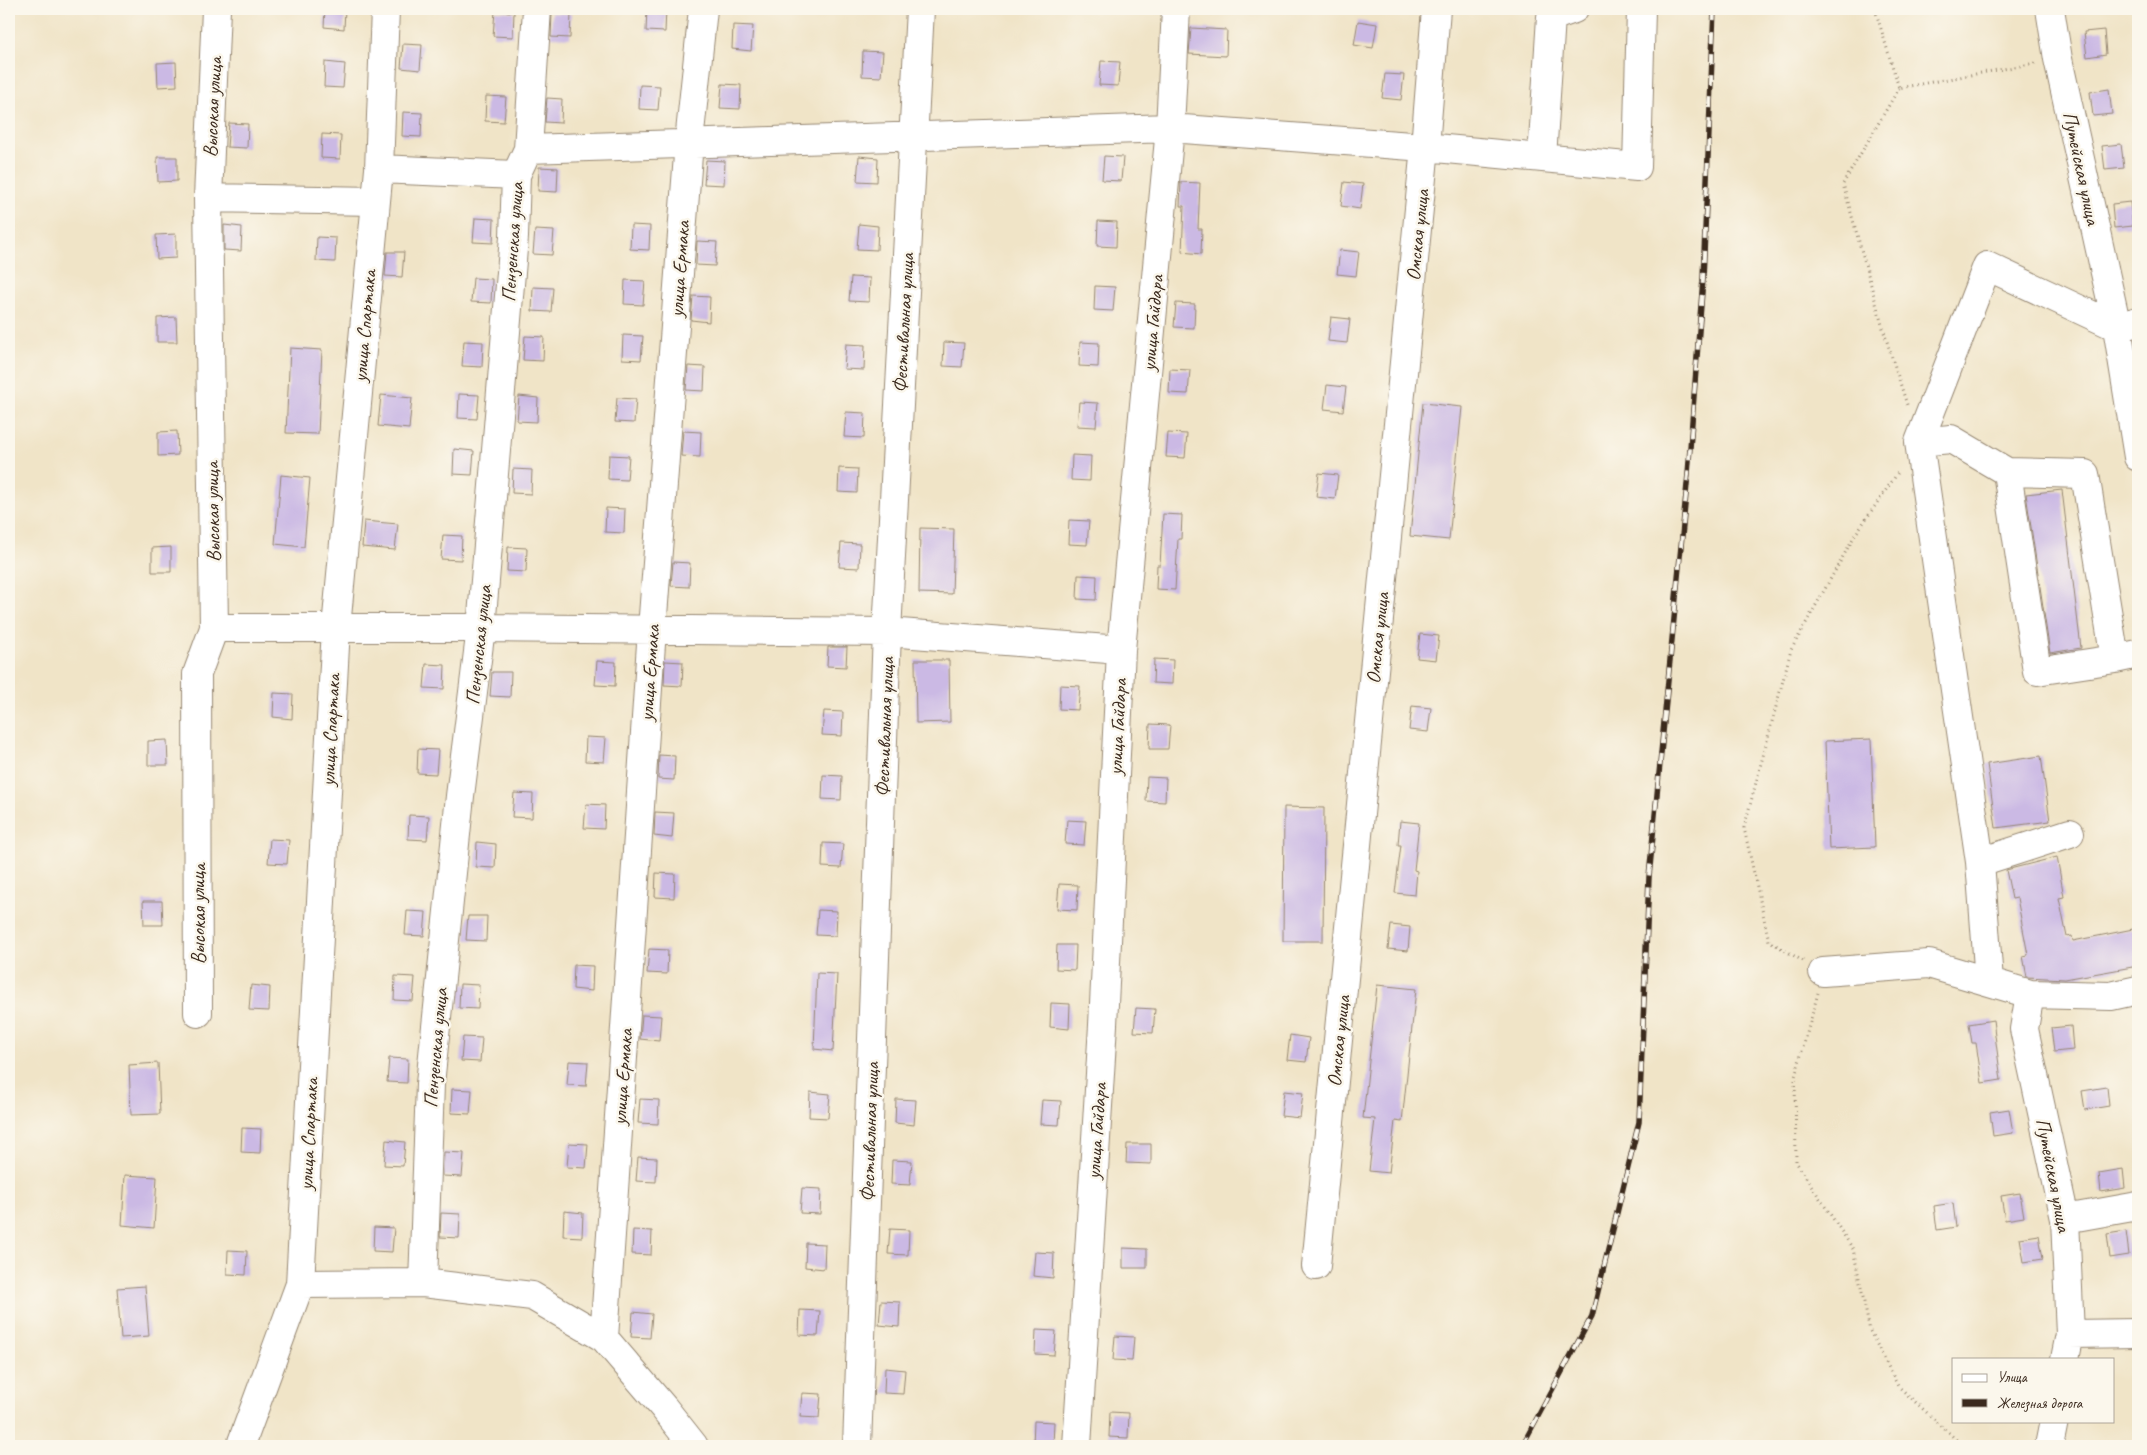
<svg xmlns="http://www.w3.org/2000/svg" width="2147" height="1455" font-family="Caveat,sans-serif">
	<rect width="100%" height="100%" fill="#fbf7ec"/>
	<filter id="ink" filterUnits="userSpaceOnUse"><feTurbulence type="fractalNoise" baseFrequency=".02" numOctaves="2"/><feDisplacementMap in="SourceGraphic" scale="10" xChannelSelector="R" yChannelSelector="G"/><feConvolveMatrix kernelMatrix="1 2 1 2 8 2 1 2 1" color-interpolation-filters="sRGB"/></filter>
	<filter id="wash" filterUnits="userSpaceOnUse"><feTurbulence type="fractalNoise" baseFrequency=".0096" numOctaves="4" result="noise"/><feDisplacementMap in="SourceGraphic" scale="20" xChannelSelector="R" yChannelSelector="G"/><feGaussianBlur stdDeviation="1.12" result="paint"/><feColorMatrix in="noise" values="0 0 0 0 0 0 0 0 0 0 0 0 0 0 0 0 0 1.4 0 .05"/><feComposite in="paint" operator="in"/></filter>
	<g filter="url(#wash)">
		<rect width="100%" height="100%" fill="#f0e4c7"/>
		<g id="blocks">
			<path fill="#cbb9e4" d="M 325,9 L 345,9 L 344,29 L 324,27 Z
				M 647,9 L 666,9 L 665,32 L 646,31 Z
				M 495,11 L 514,12 L 513,37 L 493,36 Z
				M 552,13 L 571,14 L 570,38 L 551,37 Z
				M 1358,21 L 1377,24 L 1373,48 L 1354,45 Z
				M 733,25 L 753,26 L 751,51 L 732,49 Z
				M 1191,28 L 1227,30 L 1226,56 L 1189,54 Z
				M 2104,30 L 2106,54 L 2087,57 L 2084,32 Z
				M 403,44 L 422,45 L 420,70 L 401,68 Z
				M 863,51 L 883,52 L 881,77 L 862,76 Z
				M 1101,61 L 1120,62 L 1118,86 L 1099,85 Z
				M 176,62 L 177,86 L 158,87 L 157,63 Z
				M 325,62 L 345,64 L 343,88 L 324,87 Z
				M 1385,74 L 1404,75 L 1401,100 L 1382,98 Z
				M 722,84 L 741,85 L 740,109 L 720,108 Z
				M 640,85 L 660,86 L 658,110 L 639,109 Z
				M 2109,89 L 2112,114 L 2093,116 L 2090,92 Z
				M 486,96 L 506,97 L 504,122 L 485,121 Z
				M 547,98 L 562,99 L 561,123 L 545,122 Z
				M 403,112 L 422,113 L 421,137 L 402,136 Z
				M 229,123 L 248,124 L 247,148 L 227,147 Z
				M 322,134 L 341,135 L 340,159 L 321,158 Z
				M 2121,144 L 2124,168 L 2105,170 L 2102,146 Z
				M 859,156 L 878,158 L 877,182 L 857,181 Z
				M 1104,156 L 1123,157 L 1121,181 L 1102,180 Z
				M 157,157 L 177,157 L 177,181 L 158,182 Z
				M 706,160 L 725,161 L 724,185 L 704,184 Z
				M 539,167 L 558,168 L 557,192 L 538,191 Z
				M 1181,182 L 1200,183 L 1198,229 L 1202,229 L 1201,254 L 1182,252 L 1184,206 L 1180,206 Z
				M 1344,182 L 1363,184 L 1360,209 L 1341,206 Z
				M 2130,202 L 2133,226 L 2114,228 L 2112,204 Z
				M 475,218 L 494,219 L 493,243 L 473,242 Z
				M 1098,221 L 1117,222 L 1116,247 L 1097,246 Z
				M 859,224 L 878,226 L 877,250 L 857,249 Z
				M 224,225 L 242,227 L 241,251 L 224,250 Z
				M 631,225 L 650,226 L 649,250 L 630,249 Z
				M 535,230 L 554,231 L 552,255 L 533,254 Z
				M 176,234 L 176,258 L 157,259 L 156,235 Z
				M 317,237 L 336,238 L 335,262 L 316,261 Z
				M 697,241 L 717,242 L 715,266 L 696,265 Z
				M 1340,250 L 1359,252 L 1356,276 L 1337,274 Z
				M 387,252 L 404,252 L 402,277 L 385,276 Z
				M 851,277 L 870,278 L 869,302 L 849,301 Z
				M 473,278 L 492,279 L 491,303 L 471,302 Z
				M 625,280 L 645,281 L 643,305 L 624,304 Z
				M 1095,286 L 1115,287 L 1113,311 L 1094,310 Z
				M 533,287 L 553,288 L 551,312 L 532,311 Z
				M 693,296 L 710,297 L 709,322 L 691,320 Z
				M 1176,303 L 1195,304 L 1194,328 L 1174,327 Z
				M 176,317 L 177,342 L 157,342 L 157,318 Z
				M 1331,317 L 1350,319 L 1347,343 L 1328,341 Z
				M 623,335 L 643,336 L 641,360 L 622,359 Z
				M 525,336 L 544,337 L 543,361 L 523,360 Z
				M 464,341 L 483,342 L 482,367 L 462,366 Z
				M 944,342 L 964,343 L 962,367 L 943,366 Z
				M 1080,342 L 1099,343 L 1098,367 L 1079,366 Z
				M 846,344 L 865,345 L 864,370 L 844,369 Z
				M 290,348 L 322,350 L 318,434 L 286,433 Z
				M 688,366 L 705,367 L 704,391 L 686,390 Z
				M 1170,369 L 1190,370 L 1188,394 L 1169,393 Z
				M 1327,385 L 1346,387 L 1343,411 L 1324,409 Z
				M 459,394 L 479,395 L 477,419 L 458,418 Z
				M 381,395 L 412,398 L 409,429 L 378,426 Z
				M 519,396 L 538,398 L 537,422 L 517,421 Z
				M 617,398 L 636,399 L 634,423 L 615,422 Z
				M 1079,402 L 1098,403 L 1096,427 L 1077,426 Z
				M 1423,403 L 1462,407 L 1449,540 L 1410,536 Z
				M 846,412 L 865,413 L 864,438 L 844,437 Z
				M 177,431 L 178,455 L 158,456 L 158,432 Z
				M 683,431 L 701,432 L 700,457 L 681,456 Z
				M 1168,433 L 1187,434 L 1185,458 L 1166,457 Z
				M 454,449 L 474,451 L 472,475 L 453,474 Z
				M 609,455 L 629,456 L 627,480 L 608,479 Z
				M 1072,455 L 1091,456 L 1090,481 L 1071,480 Z
				M 839,468 L 858,469 L 857,493 L 838,492 Z
				M 513,469 L 532,470 L 531,494 L 512,493 Z
				M 1319,473 L 1338,475 L 1335,499 L 1316,497 Z
				M 281,475 L 310,478 L 304,547 L 275,544 Z
				M 2062,490 L 2081,648 L 2050,653 L 2026,494 Z
				M 606,508 L 625,509 L 624,533 L 605,532 Z
				M 1163,514 L 1182,515 L 1181,539 L 1178,539 L 1175,590 L 1156,589 L 1157,565 L 1160,565 Z
				M 1069,520 L 1089,521 L 1087,545 L 1068,544 Z
				M 364,521 L 398,524 L 395,550 L 362,547 Z
				M 920,528 L 954,529 L 952,594 L 919,593 Z
				M 443,535 L 462,536 L 461,560 L 441,559 Z
				M 841,543 L 860,544 L 859,568 L 839,567 Z
				M 171,547 L 171,572 L 152,572 L 152,548 Z
				M 508,547 L 527,548 L 526,572 L 507,571 Z
				M 673,562 L 690,563 L 689,587 L 671,586 Z
				M 1078,575 L 1097,576 L 1096,600 L 1077,599 Z
				M 1420,634 L 1439,636 L 1436,660 L 1417,658 Z
				M 828,647 L 847,647 L 846,667 L 827,666 Z
				M 1154,659 L 1173,660 L 1172,684 L 1153,683 Z
				M 915,660 L 949,660 L 950,722 L 916,723 Z
				M 597,661 L 616,662 L 615,686 L 595,685 Z
				M 665,661 L 683,662 L 682,686 L 664,685 Z
				M 426,664 L 445,665 L 444,689 L 424,688 Z
				M 492,672 L 511,672 L 510,697 L 490,696 Z
				M 1060,685 L 1080,686 L 1078,710 L 1059,709 Z
				M 274,693 L 293,694 L 292,719 L 273,717 Z
				M 1412,706 L 1431,708 L 1428,732 L 1409,730 Z
				M 824,711 L 843,712 L 842,736 L 822,735 Z
				M 1150,724 L 1170,725 L 1168,749 L 1149,749 Z
				M 586,737 L 606,738 L 604,762 L 585,761 Z
				M 1871,739 L 1875,847 L 1829,849 L 1825,741 Z
				M 167,740 L 168,765 L 148,765 L 148,741 Z
				M 418,749 L 438,750 L 436,774 L 417,773 Z
				M 659,755 L 675,756 L 674,780 L 658,779 Z
				M 2041,756 L 2050,821 L 1996,828 L 1987,764 Z
				M 823,775 L 842,776 L 841,800 L 822,799 Z
				M 1147,777 L 1166,778 L 1165,802 L 1146,801 Z
				M 514,793 L 533,794 L 532,818 L 512,817 Z
				M 586,804 L 605,805 L 604,829 L 584,828 Z
				M 1284,807 L 1324,808 L 1323,941 L 1283,941 Z
				M 655,812 L 674,813 L 672,838 L 654,836 Z
				M 409,815 L 429,816 L 427,840 L 408,839 Z
				M 1067,820 L 1086,821 L 1084,845 L 1065,844 Z
				M 1400,821 L 1419,823 L 1414,870 L 1417,871 L 1415,895 L 1395,893 L 1401,845 L 1398,845 Z
				M 270,839 L 289,840 L 287,864 L 268,863 Z
				M 477,842 L 496,844 L 495,868 L 476,867 Z
				M 823,843 L 843,844 L 841,868 L 822,867 Z
				M 2057,857 L 2064,897 L 2059,898 L 2067,937 L 2072,936 L 2073,941 L 2138,928 L 2138,966 L 2065,979 L 2027,977 L 2023,956 L 2028,955 L 2017,898 L 2012,899 L 2006,870 Z
				M 656,873 L 675,874 L 674,898 L 655,897 Z
				M 1059,884 L 1078,885 L 1077,910 L 1057,909 Z
				M 143,901 L 162,901 L 163,925 L 144,925 Z
				M 818,910 L 837,911 L 836,936 L 816,935 Z
				M 407,911 L 426,912 L 424,936 L 405,935 Z
				M 468,916 L 487,916 L 486,941 L 466,940 Z
				M 1391,925 L 1410,927 L 1408,951 L 1388,949 Z
				M 1057,945 L 1076,945 L 1075,970 L 1056,969 Z
				M 649,949 L 668,950 L 667,974 L 647,973 Z
				M 574,965 L 593,966 L 592,991 L 573,989 Z
				M 817,973 L 837,974 L 833,1051 L 814,1049 Z
				M 395,976 L 415,977 L 413,1001 L 394,1000 Z
				M 460,984 L 479,985 L 478,1009 L 459,1008 Z
				M 251,985 L 270,987 L 269,1011 L 249,1010 Z
				M 1377,985 L 1416,989 L 1402,1122 L 1395,1121 L 1389,1173 L 1369,1171 L 1375,1119 L 1363,1118 Z
				M 1051,1003 L 1070,1004 L 1069,1029 L 1050,1027 Z
				M 1136,1008 L 1155,1009 L 1153,1033 L 1134,1032 Z
				M 642,1015 L 661,1016 L 659,1041 L 640,1039 Z
				M 1993,1020 L 2001,1080 L 1982,1083 L 1976,1043 L 1972,1043 L 1969,1024 Z
				M 2071,1026 L 2073,1050 L 2054,1052 L 2051,1028 Z
				M 1290,1035 L 1309,1038 L 1306,1062 L 1287,1060 Z
				M 463,1037 L 482,1038 L 480,1062 L 461,1061 Z
				M 389,1058 L 408,1059 L 407,1083 L 387,1082 Z
				M 569,1061 L 588,1062 L 586,1086 L 567,1085 Z
				M 158,1063 L 160,1114 L 131,1115 L 129,1065 Z
				M 2107,1087 L 2109,1106 L 2085,1110 L 2082,1091 Z
				M 452,1089 L 472,1090 L 470,1114 L 451,1113 Z
				M 1284,1091 L 1303,1093 L 1300,1118 L 1281,1116 Z
				M 810,1092 L 830,1094 L 828,1118 L 809,1117 Z
				M 640,1099 L 659,1100 L 658,1124 L 638,1123 Z
				M 896,1099 L 916,1100 L 914,1125 L 895,1123 Z
				M 1042,1100 L 1061,1101 L 1059,1125 L 1040,1124 Z
				M 2009,1109 L 2013,1133 L 1993,1136 L 1990,1112 Z
				M 242,1128 L 261,1129 L 260,1153 L 241,1152 Z
				M 386,1140 L 405,1142 L 403,1166 L 384,1165 Z
				M 569,1143 L 588,1144 L 586,1168 L 567,1167 Z
				M 1127,1144 L 1151,1144 L 1151,1164 L 1126,1163 Z
				M 444,1152 L 464,1153 L 462,1177 L 443,1176 Z
				M 638,1157 L 657,1158 L 656,1182 L 636,1181 Z
				M 892,1160 L 912,1161 L 910,1185 L 891,1184 Z
				M 2123,1169 L 2125,1188 L 2101,1192 L 2099,1173 Z
				M 125,1175 L 157,1177 L 154,1228 L 122,1225 Z
				M 802,1188 L 821,1189 L 820,1214 L 800,1213 Z
				M 2020,1193 L 2024,1217 L 2005,1220 L 2001,1196 Z
				M 1953,1203 L 1956,1227 L 1937,1230 L 1934,1206 Z
				M 564,1211 L 583,1213 L 582,1237 L 563,1236 Z
				M 441,1213 L 460,1214 L 459,1238 L 440,1237 Z
				M 374,1227 L 394,1228 L 392,1252 L 373,1251 Z
				M 890,1229 L 909,1230 L 908,1255 L 888,1254 Z
				M 633,1230 L 652,1231 L 651,1255 L 632,1254 Z
				M 2126,1231 L 2129,1255 L 2110,1258 L 2107,1234 Z
				M 2039,1235 L 2043,1259 L 2024,1262 L 2020,1238 Z
				M 806,1243 L 825,1244 L 824,1269 L 805,1267 Z
				M 1123,1248 L 1147,1249 L 1147,1268 L 1123,1268 Z
				M 228,1250 L 247,1251 L 246,1275 L 227,1274 Z
				M 1035,1252 L 1054,1253 L 1053,1278 L 1033,1276 Z
				M 145,1286 L 149,1336 L 121,1338 L 117,1288 Z
				M 881,1301 L 900,1302 L 899,1327 L 879,1325 Z
				M 800,1310 L 820,1311 L 818,1336 L 799,1335 Z
				M 633,1312 L 652,1314 L 650,1338 L 631,1337 Z
				M 1036,1330 L 1056,1331 L 1054,1355 L 1035,1354 Z
				M 1115,1336 L 1134,1337 L 1132,1361 L 1113,1360 Z
				M 885,1368 L 905,1370 L 903,1394 L 884,1393 Z
				M 802,1393 L 821,1394 L 819,1418 L 800,1417 Z
				M 1110,1412 L 1129,1413 L 1128,1438 L 1109,1437 Z
				M 1034,1421 L 1054,1422 L 1053,1446 L 1033,1445 Z"/>
		</g>
	</g>
	<g filter="url(#ink)">
		<use href="#blocks" fill-opacity="0" stroke="#968772" stroke-width="1"/>
		<g fill="none" stroke-linecap="round" stroke-linejoin="round">
			<g stroke="#968772" stroke-width="30">
				<path id="minor" d="M 2050,9 L 2058,59 L 2117,327 L 2138,457
					M 528,149 L 1170,128 L 1425,147 L 1637,167 L 1641,9
					M 1542,158 L 1551,17 L 1574,9
					M 379,169 L 516,175
					M 208,198 L 376,201
					M 1919,442 L 1951,439 L 2007,472 L 2085,474 L 2115,659 L 2138,654
					M 2007,472 L 2037,671 L 2115,659
					M 214,628 L 481,628 L 887,632 L 1121,650
					M 1980,862 L 2070,833
					M 1823,972 L 1929,964 L 2030,994 L 2111,996 L 2138,990
					M 1989,981 L 1980,862 L 1919,442 L 1987,266 L 2117,327 L 2138,321
					M 2030,994 L 2024,1029 L 2065,1219 L 2070,1334 L 2065,1359
					M 198,1013 L 197,674 L 214,628 L 208,198 L 216,9
					M 2065,1219 L 2138,1206
					M 1316,1266 L 1425,147 L 1436,9
					M 423,1283 L 430,1084 L 460,796 L 481,628 L 514,237 L 516,175 L 528,149 L 537,9
					M 300,1284 L 423,1283 L 532,1296 L 604,1338 L 664,1408 L 694,1446
					M 2070,1334 L 2138,1333
					M 604,1338 L 652,629 L 689,142 L 703,9
					M 242,1442 L 300,1284 L 336,628 L 379,169 L 385,9
					M 857,1446 L 887,632 L 920,9
					M 1077,1446 L 1103,1025 L 1121,650 L 1170,128 L 1176,9
					M 2049,1446 L 2054,1421"/>
			</g>
			<path stroke="#968772" stroke-width="3" stroke-dasharray="1 4" stroke-linecap="butt" d="M 1875,9 L 1899,88 L 2036,63
				M 1899,88 L 1843,184 L 1884,332 L 1908,408
				M 1803,961 L 1769,941 L 1744,828 L 1791,650 L 1855,535 L 1899,471
				M 1818,993 L 1795,1077 L 1796,1162 L 1853,1249 L 1870,1331 L 1898,1386 L 1963,1446"/>
			<use href="#minor" stroke="#fff" stroke-width="28"/>
			<g stroke="#3b2a1e" stroke-width="5.5">
				<path id="rail" d="M 1522,1446 L 1592,1316 L 1639,1122 L 1649,877 L 1688,474 L 1703,279 L 1714,9"/>
			</g>
			<use href="#rail" stroke="#fbf7ec" stroke-width="4" stroke-dasharray="11" stroke-linecap="butt"/>
		</g>
	</g>
	<g text-anchor="middle" stroke-width="5" stroke-linejoin="round" paint-order="stroke">
		<g font-size="20" fill="#3b2a1e" stroke="#fbf7ec">
			<text transform="translate(212 107) rotate(-87)" y="7">Высокая улица</text>
			<text transform="translate(2082 168) rotate(78)" y="7">Путейская улица</text>
			<text transform="translate(1417 235) rotate(-84)" y="7">Омская улица</text>
			<text transform="translate(512 242) rotate(-86)" y="7">Пензенская улица</text>
			<text transform="translate(679 269) rotate(-86)" y="7">улица Ермака</text>
			<text transform="translate(903 323) rotate(-87)" y="7">Фестивальная улица</text>
			<text transform="translate(1152 323) rotate(-85)" y="7">улица Гайдара</text>
			<text transform="translate(364 326) rotate(-85)" y="7">улица Спартака</text>
			<text transform="translate(212 512) rotate(-91)" y="7">Высокая улица</text>
			<text transform="translate(1377 638) rotate(-84)" y="7">Омская улица</text>
			<text transform="translate(478 645) rotate(-84)" y="7">Пензенская улица</text>
			<text transform="translate(649 673) rotate(-86)" y="7">улица Ермака</text>
			<text transform="translate(884 727) rotate(-88)" y="7">Фестивальная улица</text>
			<text transform="translate(1117 727) rotate(-87)" y="7">улица Гайдара</text>
			<text transform="translate(330 730) rotate(-87)" y="7">улица Спартака</text>
			<text transform="translate(198 914) rotate(-90)" y="7">Высокая улица</text>
			<text transform="translate(1338 1041) rotate(-84)" y="7">Омская улица</text>
			<text transform="translate(435 1048) rotate(-85)" y="7">Пензенская улица</text>
			<text transform="translate(622 1077) rotate(-86)" y="7">улица Ермака</text>
			<text transform="translate(1096 1131) rotate(-86)" y="7">улица Гайдара</text>
			<text transform="translate(869 1132) rotate(-88)" y="7">Фестивальная улица</text>
			<text transform="translate(308 1134) rotate(-87)" y="7">улица Спартака</text>
			<text transform="translate(2054 1175) rotate(79)" y="7">Путейская улица</text>
		</g>
	</g>
	<rect width="2147" height="1455" fill="none" stroke="#fbf7ec" stroke-width="30"/>
	<rect x="1952" y="1358" width="162" height="65" fill="#fbf7ec" stroke="#aea59a"/>
	<rect x="1962" y="1374" width="25" height="8" fill="#ffffff" stroke="#aea59a"/>
	<text x="1997" y="1382" font-size="15" fill="#3b2a1e">Улица</text>
	<rect x="1962" y="1399" width="25" height="8" fill="#3b2a1e" stroke="#aea59a"/>
	<text x="1997" y="1408" font-size="15" fill="#3b2a1e">Железная дорога</text>
</svg>
